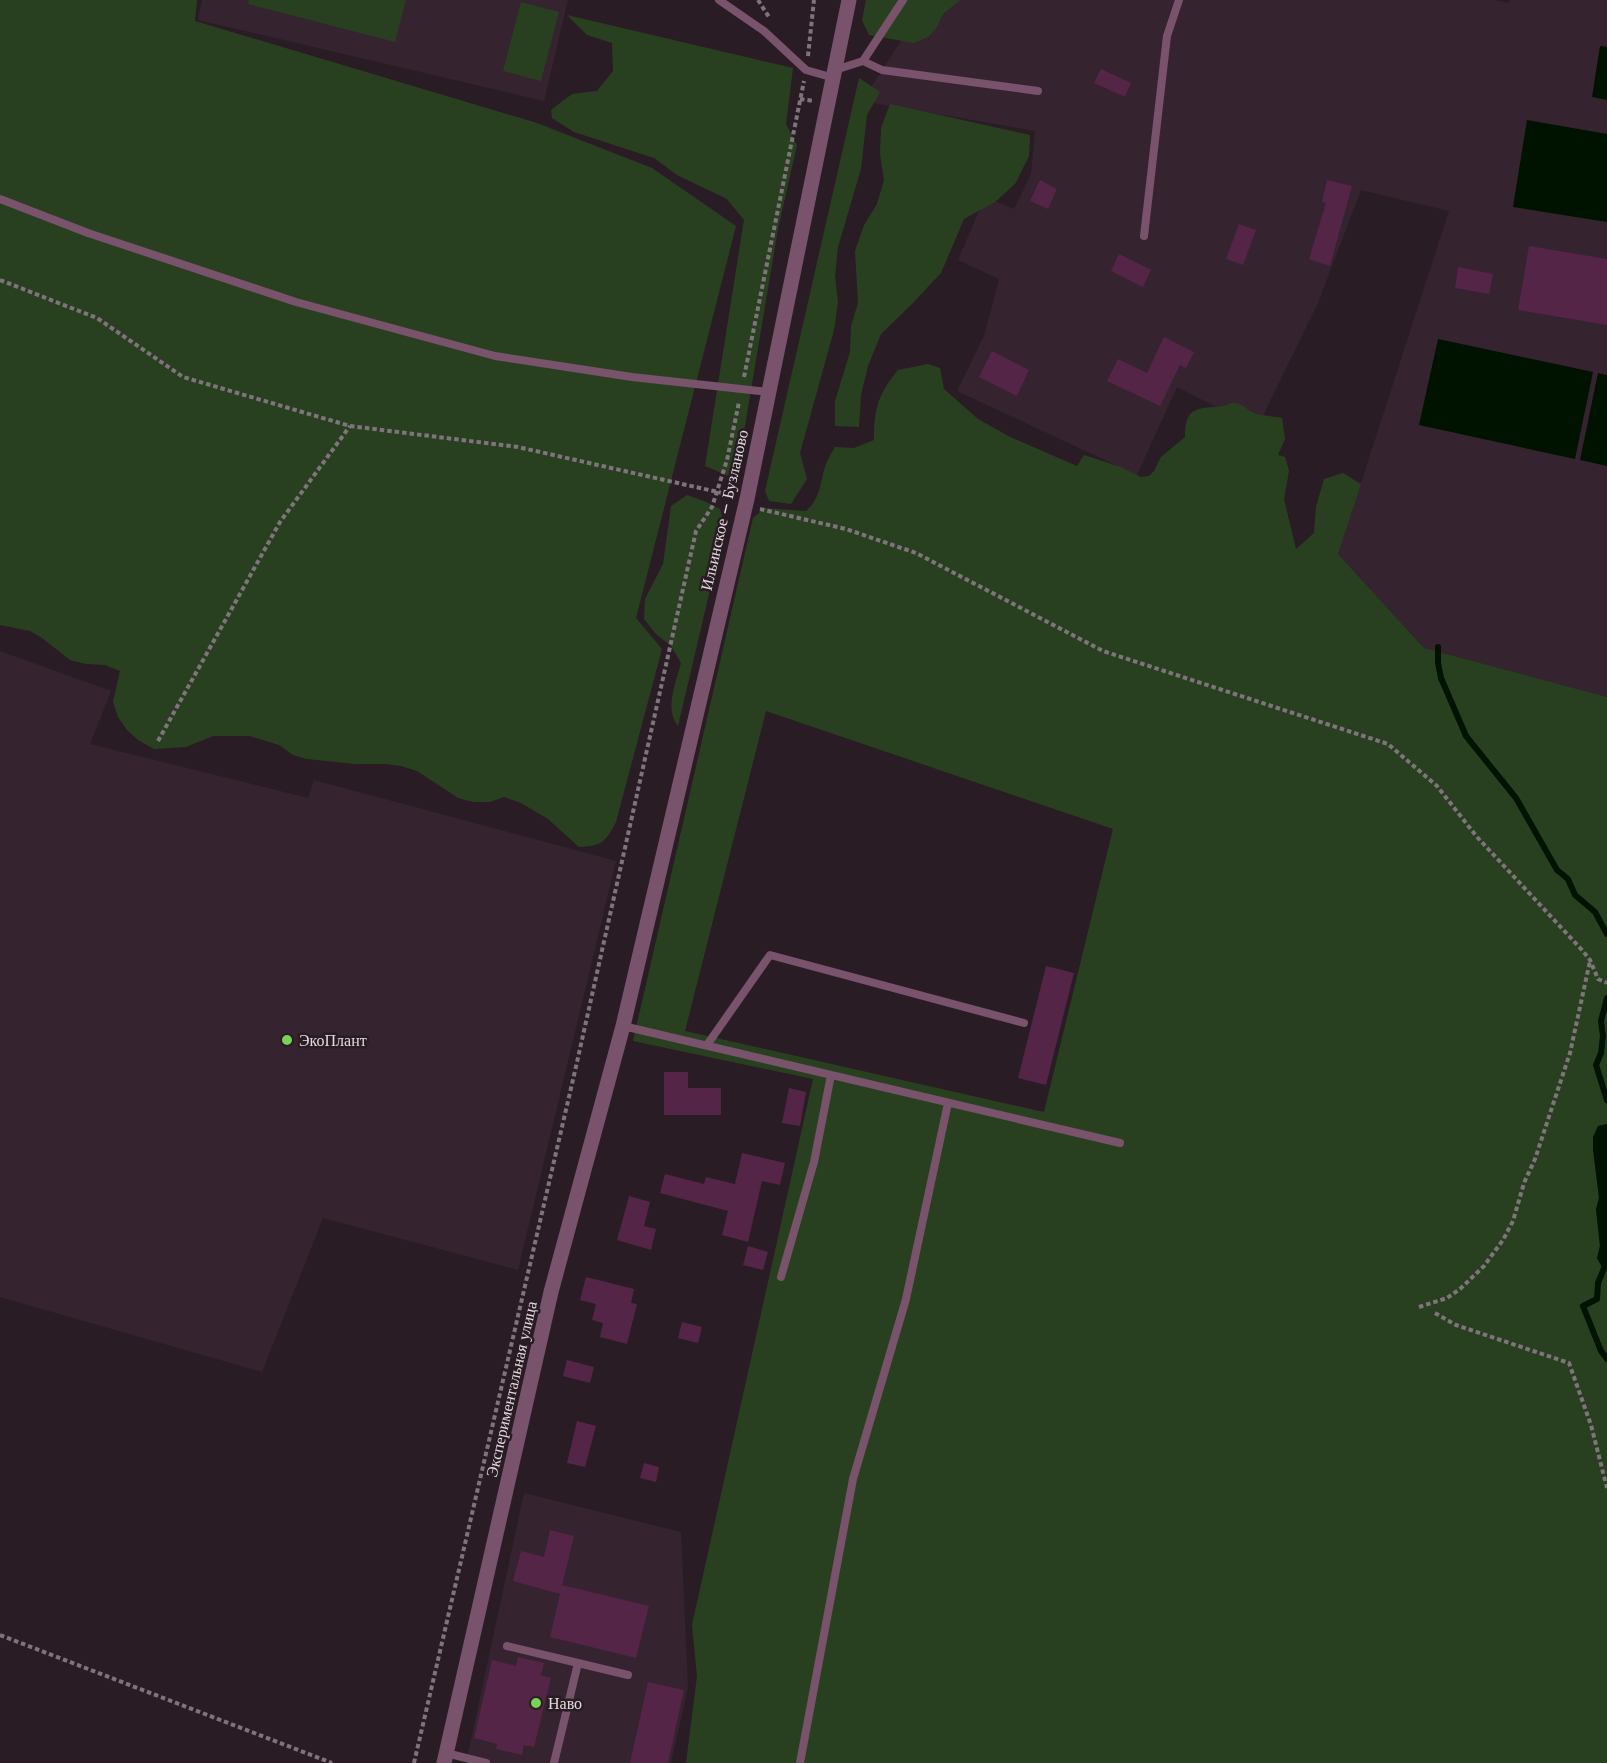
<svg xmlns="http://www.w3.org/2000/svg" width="1607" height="1763" font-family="'Libre Baskerville',serif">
	<rect width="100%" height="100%" fill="#2a1c25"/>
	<path fill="#362330" d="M 202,0 L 568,0 L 544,101 L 198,20 Z
		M 933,0 L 1493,0 L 1508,3 L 1510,0 L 1607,0 L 1607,697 L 1424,648 L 1338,554 L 1449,211 L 1361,190 L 1318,303 L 1257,428 L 1177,387 L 1137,475 L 957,391 L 984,336 L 999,279 L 958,260 L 985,197 L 1014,209 L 1031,174 L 1035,131 L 862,101 L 915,19 Z
		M 0,651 L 111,691 L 90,744 L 308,798 L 314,780 L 616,861 L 518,1270 L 323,1218 L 262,1372 L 0,1297 Z
		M 524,1493 L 681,1532 L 688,1688 L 671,1763 L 466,1763 Z"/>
	<path fill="#294020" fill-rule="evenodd" d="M 0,0 L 197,0 L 195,21 L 537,123 L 652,168 L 736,226 L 636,618 L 662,649 L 616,822 C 606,842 601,846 579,847 L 548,819 L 521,803 L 504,797 L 490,802 L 473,802 L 458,798 L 417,771 L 401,766 L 386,764 L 355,764 L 307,759 L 293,755 L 279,745 L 250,736 L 213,736 L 186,747 L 154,749 L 138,740 L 127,730 L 118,717 L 113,702 L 120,671 L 105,665 L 86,664 L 70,660 L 42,638 L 30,631 L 0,625 Z
		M 249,0 L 406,0 L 395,42 L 248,4 Z
		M 866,0 L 960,0 L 943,14 L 937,27 L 928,37 L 914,43 L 869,35 L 862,20 Z
		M 521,2 L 559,12 L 541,81 L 503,71 Z
		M 567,15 L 793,68 L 786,124 L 797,145 L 778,229 L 736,479 L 705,466 L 744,220 L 727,199 L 677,175 L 654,158 L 574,132 L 552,118 L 551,110 L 572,94 L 597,91 L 613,71 L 612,43 L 587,35 Z
		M 859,78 L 880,92 L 867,115 L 861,169 L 838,247 L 835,276 L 838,302 L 834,330 L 800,453 L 807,479 L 791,504 L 769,501 L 765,491 Z
		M 890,104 L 1030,135 L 1029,156 L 1015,184 L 995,202 L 964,219 L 941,273 L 912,304 L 881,334 L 868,366 L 861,395 L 859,427 L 835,426 L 835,401 L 850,352 L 851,326 L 858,303 L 855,251 L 864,225 L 877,204 L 884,180 L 880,154 L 881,128 Z
		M 928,364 L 940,368 L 944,389 L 978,419 L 1010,437 L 1077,466 L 1084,455 L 1121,467 L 1141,477 L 1149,476 L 1154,471 L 1161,457 L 1185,437 C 1185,405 1198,409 1224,406 C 1227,405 1230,403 1233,403 C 1242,403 1247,410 1254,413 C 1262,416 1273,416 1282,418 L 1285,439 L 1278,455 L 1285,457 L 1289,471 L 1284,499 L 1296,549 L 1314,533 L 1316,507 L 1324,479 L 1343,473 L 1361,484 L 1338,554 L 1424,648 L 1607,697 L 1607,1124 L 1598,1126 L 1593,1149 L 1599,1198 L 1596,1210 L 1600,1246 L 1597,1258 L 1603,1268 L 1607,1268 L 1607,1763 L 686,1763 L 697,1676 L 692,1625 L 813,1079 L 633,1041 L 753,518 L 765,508 L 806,511 C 819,500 820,486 824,470 C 826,462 831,454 835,447 L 854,448 L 874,440 C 874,409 878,394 898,370 ZM 766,711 L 1113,829 L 1044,1112 L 685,1031 Z
		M 687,495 L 704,501 L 720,509 L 725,526 L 678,726 C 664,708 676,683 681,663 L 671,646 L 656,634 L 644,619 L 645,599 L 663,564 L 671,506 Z"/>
	<path fill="#001200" d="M 1600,46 L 1607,47 L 1607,100 L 1592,97 Z
		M 1527,120 L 1607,134 L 1607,222 L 1513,207 Z
		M 1438,339 L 1593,372 L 1575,459 L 1419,425 Z
		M 1598,373 L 1607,375 L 1607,466 L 1580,460 Z
		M 1607,1124 L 1607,1268 L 1603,1269 L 1597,1258 L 1600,1246 L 1596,1209 L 1599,1198 L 1593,1149 L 1593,1137 L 1598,1126 Z"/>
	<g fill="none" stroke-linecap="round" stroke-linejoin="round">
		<path stroke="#001200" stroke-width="6" d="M 1438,647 L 1438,663 L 1441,678 L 1466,736 L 1516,798 L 1557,870 L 1568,879 L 1575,895 L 1595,912 L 1607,934
			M 1607,998 L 1601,1021 L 1603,1036 L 1601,1053 L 1596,1065 L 1607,1100
			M 1607,1261 L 1598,1283 L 1597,1299 L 1583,1306 L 1601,1351 L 1607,1359"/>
	</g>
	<path fill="#542546" d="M 1101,69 L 1131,83 L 1125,97 L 1094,83 Z
		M 1040,180 L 1057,189 L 1048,209 L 1030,201 Z
		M 1327,180 L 1352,186 L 1330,266 L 1309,259 L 1326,203 L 1322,202 Z
		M 1239,224 L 1256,230 L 1243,265 L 1226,259 Z
		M 1529,246 L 1607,259 L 1607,325 L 1518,310 Z
		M 1119,254 L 1151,270 L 1143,287 L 1111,271 Z
		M 1458,267 L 1493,274 L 1489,294 L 1455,288 Z
		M 1164,337 L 1194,352 L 1186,368 L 1180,365 L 1160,406 L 1107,381 L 1118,359 L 1147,373 Z
		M 992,351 L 1029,370 L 1017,396 L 979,377 Z
		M 1046,966 L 1074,973 L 1046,1085 L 1018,1078 Z
		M 664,1072 L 688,1072 L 688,1088 L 721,1088 L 721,1115 L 664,1115 Z
		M 789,1088 L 806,1092 L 800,1126 L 782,1123 Z
		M 742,1153 L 785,1163 L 780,1185 L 762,1181 L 748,1242 L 722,1235 L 728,1211 L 660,1193 L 665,1174 L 704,1184 L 706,1177 L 735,1184 Z
		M 629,1196 L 650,1202 L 644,1226 L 656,1229 L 651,1250 L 617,1240 Z
		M 748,1246 L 768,1252 L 763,1270 L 743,1265 Z
		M 586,1277 L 634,1289 L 631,1303 L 637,1304 L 627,1344 L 600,1337 L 603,1323 L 592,1320 L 596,1304 L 580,1300 Z
		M 682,1322 L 702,1327 L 698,1343 L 678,1338 Z
		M 567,1360 L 594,1367 L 590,1383 L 563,1376 Z
		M 577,1421 L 596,1426 L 585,1467 L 567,1463 Z
		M 644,1463 L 659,1467 L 656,1482 L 640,1478 Z
		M 550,1530 L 574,1536 L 560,1594 L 513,1581 L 521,1551 L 544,1557 Z
		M 562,1585 L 649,1606 L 636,1658 L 550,1637 Z
		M 518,1657 L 544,1663 L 541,1675 L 551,1678 L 534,1747 L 524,1745 L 522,1755 L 496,1749 L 497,1744 L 474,1738 L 492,1660 L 516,1666 Z
		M 648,1682 L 684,1690 L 668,1763 L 630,1763 Z"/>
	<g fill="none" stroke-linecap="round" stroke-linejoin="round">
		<path stroke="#80747c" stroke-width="4" stroke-dasharray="4.5 3" stroke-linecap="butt" d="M 758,0 L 769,17
			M 808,56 L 814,0
			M 800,99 L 814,101
			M 0,280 L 97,318 L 183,377 L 350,426 L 518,447 L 731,495
			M 744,377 L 804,81
			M 760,509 L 846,529 L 916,553 L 1103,651 L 1388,744 L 1437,786 L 1477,837 L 1582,950 L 1590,960 L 1598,979 L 1607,983
			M 158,741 L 280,522 L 350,426
			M 1419,1307 L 1447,1298 L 1460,1289 L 1484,1266 L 1503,1240 L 1513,1221 L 1524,1183 L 1535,1159 L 1570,1053 L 1590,961
			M 1435,1313 L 1456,1325 L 1569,1363 L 1591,1425 L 1607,1488
			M 0,1635 L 332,1763
			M 414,1763 L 575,1071 L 696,531 L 712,507 L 727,460 L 739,402"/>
		<path stroke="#79526c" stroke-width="8" d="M 719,0 L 764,31 L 806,70 L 834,78
			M 863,61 L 882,70 L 1038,91
			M 835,70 L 863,61 L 903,0
			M 0,199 L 88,233 L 296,302 L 495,356 L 632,377 L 769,392
			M 1144,236 L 1167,36 L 1179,0
			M 623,1026 L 1120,1143
			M 707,1045 L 770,955 L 1024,1023
			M 781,1277 L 814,1162 L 831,1075
			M 507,1646 L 578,1663 L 554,1763
			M 578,1663 L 628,1675
			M 446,1753 L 486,1763
			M 800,1763 L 853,1479 L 906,1299 L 948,1103"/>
		<path stroke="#79526c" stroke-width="15" d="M 444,1763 L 551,1292 L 623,1026 L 747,499 L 849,0"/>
	</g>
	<g fill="#79d157" stroke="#2a1c25" stroke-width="2">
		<circle cx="287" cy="1040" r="6"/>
		<circle cx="536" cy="1703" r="6"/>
	</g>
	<g text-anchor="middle" stroke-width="5" stroke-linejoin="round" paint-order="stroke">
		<g font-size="16" fill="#e2d8de" stroke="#2a1c25">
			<text transform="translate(724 510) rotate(-77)" y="6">Ильинское – Бузланово</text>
			<text transform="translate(511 1389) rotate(-77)" y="6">Экспериментальная улица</text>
		</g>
		<g font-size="16" fill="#e2d8de" stroke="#2a1c25" text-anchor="start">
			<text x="299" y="1046">ЭкоПлант</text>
			<text x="548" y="1709">Наво</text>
		</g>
	</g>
</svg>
